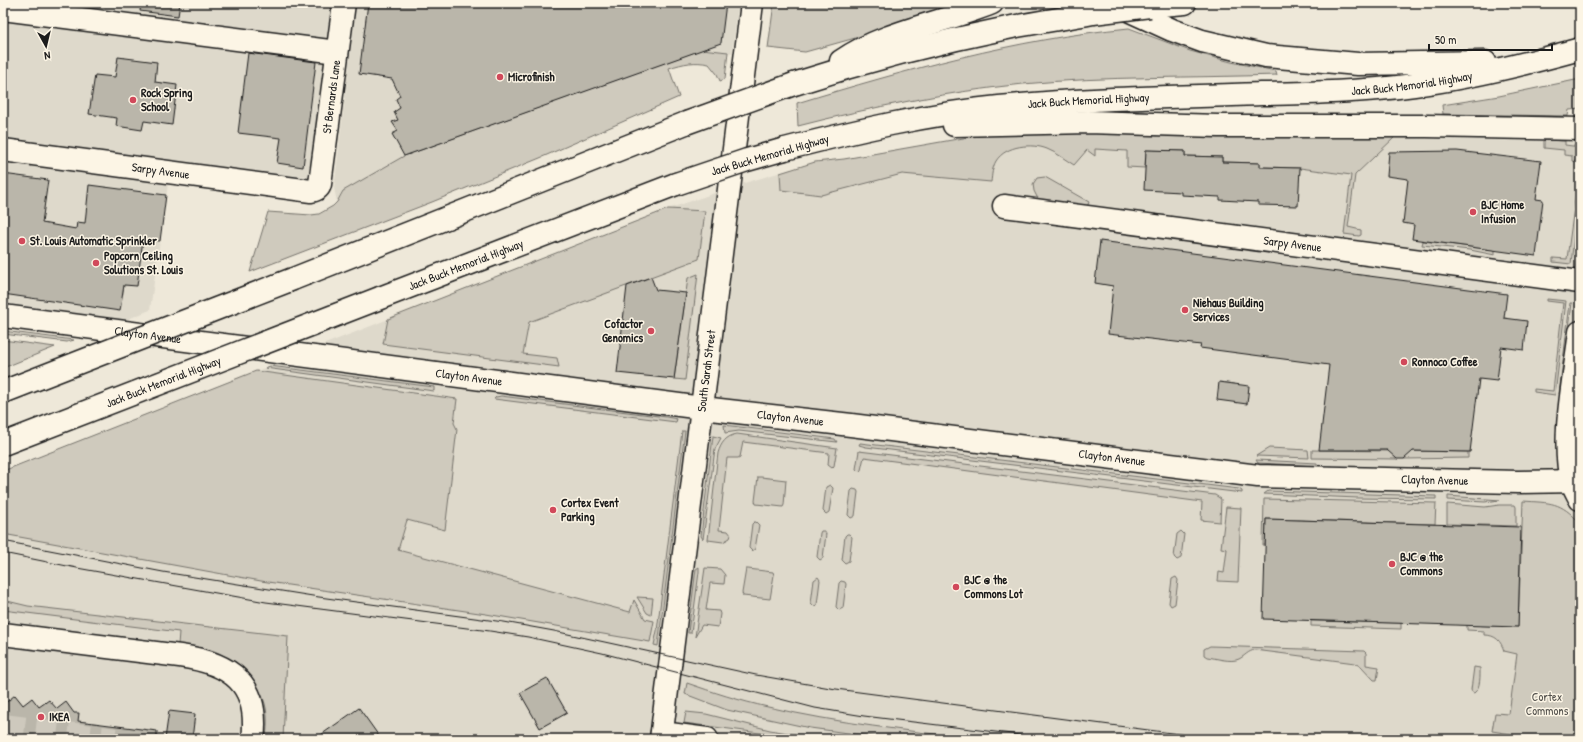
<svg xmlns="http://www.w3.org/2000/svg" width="1583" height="742" font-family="'Patrick Hand',sans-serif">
	<rect width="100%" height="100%" fill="#eee8d9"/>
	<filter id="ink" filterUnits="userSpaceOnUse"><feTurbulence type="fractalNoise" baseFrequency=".025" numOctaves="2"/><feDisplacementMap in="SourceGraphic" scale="8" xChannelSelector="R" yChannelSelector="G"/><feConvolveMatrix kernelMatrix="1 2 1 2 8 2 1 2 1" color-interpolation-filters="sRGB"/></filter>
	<g filter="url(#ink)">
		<path fill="#ded9cb" d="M 3,3 L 334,3 L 311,174 L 308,176 L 297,177 L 3,140 Z
			M 356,3 L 739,3 L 732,53 L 702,49 L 343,191 L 337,202 L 334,188 Z
			M 1237,134 L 1580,142 L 1580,739 L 3,739 L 3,471 L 668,209 L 741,184 L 815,162 L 844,159 L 969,137 Z
			M 3,162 L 168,184 L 150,310 L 126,320 L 3,303 Z"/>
		<path fill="#cfcabd" stroke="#76736c" d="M 774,3 L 970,3 L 920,20 L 805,52 L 768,48 Z
			M 1129,28 L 1190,51 L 1231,62 L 1276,71 L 1277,75 C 1192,78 1107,76 1023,84 C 947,92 872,107 798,126 L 797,103 C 906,70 1016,39 1129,28 Z
			M 702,49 L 728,52 L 725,79 L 720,81 L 717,74 L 709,64 C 695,61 684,63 669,68 L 679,97 L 540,158 L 432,202 L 250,272 L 268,212 L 311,215 L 319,214 L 333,206 L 337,202 L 343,191 L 404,156 Z
			M 1580,79 L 1580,109 L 1569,110 L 1568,116 L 1443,114 L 1442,105 L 1499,96 Z
			M 1020,132 L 1079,132 L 1395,137 L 1355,175 L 1348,227 L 1361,230 L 1361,235 L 1359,236 L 1344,234 L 1351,175 L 1300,168 L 1260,167 L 1260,163 L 1222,162 L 1222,157 L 1185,156 L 1185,151 L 1146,150 L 1145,168 L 1127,167 L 1127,151 L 1095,149 L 1095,156 L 1087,150 L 1074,165 C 1066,160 1057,153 1047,149 C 1032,143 1006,145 996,161 C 992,168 992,175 991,182 L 902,174 L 821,195 L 781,190 L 780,173 L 815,162 L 844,159 L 969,137 Z
			M 1544,140 L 1565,141 L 1565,145 L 1580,147 L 1580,162 L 1572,161 L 1572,156 L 1564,155 L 1564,150 L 1544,148 Z
			M 1580,162 L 1580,184 L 1571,264 L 1553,262 L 1553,258 L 1567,259 Z
			M 1045,177 L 1089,202 L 1087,207 L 1044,201 L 1038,199 L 1034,191 L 1033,184 L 1037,178 Z
			M 668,209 L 705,211 L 699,259 L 529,322 L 523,354 L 557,358 L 559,367 L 383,344 L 388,319 Z
			M 1423,241 L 1495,250 L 1495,255 L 1470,250 L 1422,245 Z
			M 698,274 L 685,380 L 674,379 L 688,278 Z
			M 1547,299 L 1566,301 L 1555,395 L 1534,392 L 1534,389 L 1553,391 L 1563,303 L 1547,301 Z
			M 1570,303 L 1572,303 L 1561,395 L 1559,394 Z
			M 3,331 L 74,340 L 67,342 L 3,334 Z
			M 3,340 L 55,347 L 3,368 Z
			M 270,366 L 434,387 L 434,391 L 265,368 Z
			M 256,371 L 457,399 L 454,423 L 457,429 L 445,530 L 407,520 L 398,550 L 630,612 L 634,600 L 645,619 L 654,621 L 650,642 L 486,614 L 261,581 L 3,534 L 3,471 Z
			M 501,396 L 666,417 L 677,419 L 676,422 L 494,399 L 496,397 Z
			M 724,425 L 835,439 L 837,442 L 739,431 L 725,433 Z
			M 682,431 L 685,431 L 658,646 L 654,645 L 657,631 Z
			M 737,434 L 837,448 L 834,466 L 832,468 L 828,465 L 829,453 L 743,442 L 740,457 L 738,458 L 727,458 L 719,530 L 728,531 L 731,535 L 730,538 L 723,542 L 708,540 L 718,453 C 721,443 726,436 737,434 Z
			M 713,436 L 721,438 L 715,449 L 703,539 L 701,536 Z
			M 860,443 L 1239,489 L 1242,491 L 1242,493 L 866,447 L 859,445 Z
			M 1269,448 L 1308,450 L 1309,458 L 1256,456 Z
			M 1312,450 L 1394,451 L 1397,459 L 1312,458 Z
			M 859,451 L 1215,495 L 1221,499 L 1220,522 L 1201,520 L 1202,502 L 864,457 L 861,470 L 859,472 L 856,469 Z
			M 1406,451 L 1468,452 L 1468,458 L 1404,459 Z
			M 1256,460 L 1317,463 L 1317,466 L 1258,463 Z
			M 758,477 L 761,477 L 786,480 L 784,505 L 783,507 L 756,504 L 755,501 Z
			M 830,485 L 833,488 L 829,512 L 826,514 L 823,511 L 826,487 Z
			M 853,489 L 857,490 L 858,492 L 855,516 L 851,518 L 848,515 L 851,491 Z
			M 1268,491 L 1436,496 L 1436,499 L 1358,498 L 1264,494 Z
			M 1448,496 L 1500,500 L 1485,502 L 1448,500 Z
			M 1264,499 L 1436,503 L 1435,524 L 1266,519 L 1265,545 L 1263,545 Z
			M 1523,501 C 1551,503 1560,501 1580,523 L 1580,739 L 1517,739 L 1511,734 L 1492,731 L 1495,713 L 1509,714 L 1517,654 L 1504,651 C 1501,641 1496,635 1484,635 L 1484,631 L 1467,630 L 1467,625 L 1518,627 Z
			M 1447,504 L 1485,507 L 1499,505 L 1515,505 L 1516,507 L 1516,526 L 1447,524 Z
			M 1226,507 L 1241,508 L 1238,582 L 1218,581 L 1219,572 L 1224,573 L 1227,549 L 1221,548 Z
			M 754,522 L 756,522 L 759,525 L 755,549 L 752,551 L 749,548 L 752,524 Z
			M 821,531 L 824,531 L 826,534 L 823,558 L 820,560 L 817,557 L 820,533 Z
			M 1181,531 L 1184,534 L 1181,558 L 1177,560 L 1174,557 L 1177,534 Z
			M 847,534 L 849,534 L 852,537 L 849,561 L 845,563 L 842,560 L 845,536 Z
			M 699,567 L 699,572 L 691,633 L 688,633 L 696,569 Z
			M 705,568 L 720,569 L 725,575 L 724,584 L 710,583 L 706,610 L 719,611 L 720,614 L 718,627 L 702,625 L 695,637 Z
			M 746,569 L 748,569 L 773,572 L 774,575 L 770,599 L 743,596 L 742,593 Z
			M 818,577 L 820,580 L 817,605 L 814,606 L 811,603 L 814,580 Z
			M 1176,577 L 1178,580 L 1175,604 L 1171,606 L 1169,603 L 1172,579 Z
			M 841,581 L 845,582 L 846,584 L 843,608 L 839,610 L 836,607 L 839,583 Z
			M 637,597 L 653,598 L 651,615 L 647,613 Z
			M 3,600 L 28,606 L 288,636 L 283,739 L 266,739 C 267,729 268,719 266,708 C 261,682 236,658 211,650 C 201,647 188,647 178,645 L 179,632 L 3,610 Z
			M 1311,621 L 1401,623 L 1401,629 L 1311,626 Z
			M 1210,646 L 1364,651 L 1366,653 L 1366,665 L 1379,667 L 1377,680 L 1374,680 L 1361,666 L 1355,663 L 1255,650 C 1248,651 1245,656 1239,659 C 1231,663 1216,658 1207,657 L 1204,655 L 1204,649 Z
			M 1474,667 L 1480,668 C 1480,675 1481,688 1474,693 L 1472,692 L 1471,690 Z
			M 687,683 C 713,692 740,701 768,707 C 837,723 908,731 978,739 L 893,739 L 810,728 L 727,710 L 685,694 Z
			M 686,712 L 706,714 L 770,730 L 824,739 L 805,739 L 684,723 Z"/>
		<path fill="#bab6aa" stroke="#1c1c1c" d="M 141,3 L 180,3 L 178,16 L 140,11 Z
			M 368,3 L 726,3 L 721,43 L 404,156 L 392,134 L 398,131 L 392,122 L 398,120 L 394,112 L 400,108 L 396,99 L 400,96 L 392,79 L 359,74 Z
			M 248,53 L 316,62 L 303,167 L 277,163 L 281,138 L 238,133 Z
			M 118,57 L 157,62 L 155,82 L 177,85 L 172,125 L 144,121 L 142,130 L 116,126 L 117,118 L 89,114 L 95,75 L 115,77 Z
			M 1146,150 L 1185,151 L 1185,156 L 1222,157 L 1222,162 L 1260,163 L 1260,167 L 1300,168 L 1298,206 L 1258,205 L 1258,202 L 1220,200 L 1220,197 L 1181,195 L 1181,192 L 1144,190 Z
			M 1457,151 L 1541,161 L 1536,199 L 1543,200 L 1536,256 L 1412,239 L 1414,225 L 1403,223 L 1408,179 L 1387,176 L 1389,152 Z
			M 3,174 L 48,180 L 42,223 L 76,229 L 77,222 L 85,223 L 89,185 L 166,195 L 160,241 L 143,239 L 137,286 L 124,285 L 120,311 L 3,294 L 3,252 L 6,229 L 3,229 Z
			M 1100,241 L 1507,294 L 1504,318 L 1527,321 L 1524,350 L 1501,347 L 1497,381 L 1479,379 L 1470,452 L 1413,451 L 1404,459 L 1397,459 L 1387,450 L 1319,450 L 1329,365 L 1200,348 L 1201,345 L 1108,334 L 1113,286 L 1095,283 Z
			M 651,277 L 656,290 L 686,293 L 674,379 L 617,373 L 627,286 Z
			M 1219,382 L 1249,386 L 1247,404 L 1217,400 Z
			M 1266,519 L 1521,527 L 1518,627 L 1263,619 Z
			M 547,678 L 567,713 L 540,728 L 520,693 Z
			M 15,695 L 23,705 L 32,698 L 39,707 L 49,700 L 57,709 L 66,702 L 74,713 L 79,713 L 78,721 L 157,731 L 157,739 L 3,739 L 3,705 Z
			M 359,708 L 381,739 L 315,739 Z
			M 169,711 L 195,714 L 192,739 L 165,739 Z"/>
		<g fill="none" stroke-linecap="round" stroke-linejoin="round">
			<path stroke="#cec9bd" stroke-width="22" stroke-dasharray="22 11" stroke-linecap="butt" d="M 3,725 L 115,739"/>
			<g stroke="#1c1c1c" stroke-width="25">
				<g id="minor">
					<path d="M 3,9 L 337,52"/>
					<path id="s1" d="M 3,150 L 311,191 C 316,190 319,189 320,184 L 344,3"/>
					<path id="s2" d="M 1004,206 L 1580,282"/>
					<path id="s3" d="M 3,316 L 702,408 L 851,425 L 1258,476 L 1518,482 L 1580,481"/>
					<path d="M 1580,332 C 1575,373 1560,443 1572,482 C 1574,488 1577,493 1580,499"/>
					<path d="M 3,634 L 180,656 C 231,663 260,684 253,739"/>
					<path d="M 662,733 L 707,739"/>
					<path id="s4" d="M 661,739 L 752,3"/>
				</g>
			</g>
			<g stroke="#1c1c1c" stroke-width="25">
				<g id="highway">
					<path d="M 1117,5 L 1172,30 L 1202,41 L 1266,56 L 1358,64 L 1485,62"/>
					<path d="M 1150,6 L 1185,3"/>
					<path d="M 841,61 C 884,31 943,23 992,3"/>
					<path d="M 794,84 C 865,61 938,42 1012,27 C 1039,22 1066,18 1093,13"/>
					<path d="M 954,125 L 1088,122 L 1218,126 L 1426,126 L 1580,129"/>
					<path id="s5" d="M 785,149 C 855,131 927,114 999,107 C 1086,98 1174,97 1261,94 C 1312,93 1364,92 1414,85 C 1470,78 1526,64 1580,49"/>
					<path d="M 293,279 L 686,123"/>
					<path id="s6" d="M 380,298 L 676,184"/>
				</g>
			</g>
			<use href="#minor" stroke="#fcf5e5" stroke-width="22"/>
			<use href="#highway" stroke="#fcf5e5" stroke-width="22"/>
			<path stroke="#1c1c1c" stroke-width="1" d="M 3,541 L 163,572 L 319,597 L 504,622 L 554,631 L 756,675 L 836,689 L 1217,739
				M 3,553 L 77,568 L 266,602 L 490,631 L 528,637 L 602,653 L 815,708 L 864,716 L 1053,739"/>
			<g stroke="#1c1c1c" stroke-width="25" stroke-linecap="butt">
				<g id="highway-bridge">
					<path d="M 1093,13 L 1150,6"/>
					<path d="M 686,123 L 794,84"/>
					<path d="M 676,184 L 747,160 L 785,149"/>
					<path d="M 3,392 L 293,279"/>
					<path id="s7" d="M 3,444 L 380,298"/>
				</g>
			</g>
			<use href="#highway-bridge" stroke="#fcf5e5" stroke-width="22"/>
		</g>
	</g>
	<g fill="#d1495b" stroke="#fcf5e5" stroke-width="1.5">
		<circle cx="500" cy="77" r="4"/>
		<circle cx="133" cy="100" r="4"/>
		<circle cx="1473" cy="212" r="4"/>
		<circle cx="22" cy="241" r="4"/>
		<circle cx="96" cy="263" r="4"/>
		<circle cx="1185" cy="310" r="4"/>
		<circle cx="651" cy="331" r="4"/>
		<circle cx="1404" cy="362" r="4"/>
		<circle cx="553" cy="510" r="4"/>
		<circle cx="1392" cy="564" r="4"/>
		<circle cx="956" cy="587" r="4"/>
		<circle cx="41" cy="717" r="4"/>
	</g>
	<g text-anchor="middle" stroke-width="3" stroke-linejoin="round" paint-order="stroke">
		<g font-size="12" font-weight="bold" fill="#1c1c1c" stroke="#fcf5e5" text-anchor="start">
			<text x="508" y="81">Microfinish</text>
			<text x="141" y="97">Rock Spring<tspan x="141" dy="14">School</tspan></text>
			<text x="1481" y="209">BJC Home<tspan x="1481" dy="14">Infusion</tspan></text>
			<text x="30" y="245">St. Louis Automatic Sprinkler</text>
			<text x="104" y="260">Popcorn Ceiling<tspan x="104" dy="14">Solutions St. Louis</tspan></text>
			<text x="1193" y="307">Niehaus Building<tspan x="1193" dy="14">Services</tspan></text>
			<text x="643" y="328" text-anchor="end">Cofactor<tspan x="643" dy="14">Genomics</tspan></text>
			<text x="1412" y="366">Ronnoco Coffee</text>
			<text x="561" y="507">Cortex Event<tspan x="561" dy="14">Parking</tspan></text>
			<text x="1400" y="561">BJC @ the<tspan x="1400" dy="14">Commons</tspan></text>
			<text x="964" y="584">BJC @ the<tspan x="964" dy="14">Commons Lot</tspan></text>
			<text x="49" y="721">IKEA</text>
		</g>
		<g font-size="12" fill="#1c1c1c" stroke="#fcf5e5">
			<text dy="4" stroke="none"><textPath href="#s5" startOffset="632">Jack Buck Memorial Highway</textPath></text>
			<text dy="4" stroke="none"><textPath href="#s1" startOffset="411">St Bernards Lane</textPath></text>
			<text dy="4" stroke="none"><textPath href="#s5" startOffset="308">Jack Buck Memorial Highway</textPath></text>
			<text transform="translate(770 155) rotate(-16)" y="4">Jack Buck Memorial Highway</text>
			<text dy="4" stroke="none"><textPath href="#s1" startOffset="159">Sarpy Avenue</textPath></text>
			<text dy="4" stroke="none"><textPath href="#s2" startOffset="291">Sarpy Avenue</textPath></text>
			<text dy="4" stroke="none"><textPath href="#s6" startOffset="92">Jack Buck Memorial Highway</textPath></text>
			<text dy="4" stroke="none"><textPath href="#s3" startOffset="146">Clayton Avenue</textPath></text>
			<text dy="4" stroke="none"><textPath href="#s4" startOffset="371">South Sarah Street</textPath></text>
			<text dy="4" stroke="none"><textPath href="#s3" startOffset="470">Clayton Avenue</textPath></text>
			<text dy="4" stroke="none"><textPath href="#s7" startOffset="172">Jack Buck Memorial Highway</textPath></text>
			<text dy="4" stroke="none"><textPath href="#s3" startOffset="794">Clayton Avenue</textPath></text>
			<text dy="4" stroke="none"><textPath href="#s3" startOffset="1118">Clayton Avenue</textPath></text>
			<text dy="4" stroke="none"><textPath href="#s3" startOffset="1442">Clayton Avenue</textPath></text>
		</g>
		<g font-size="12" fill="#52504c" stroke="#fcf5e5">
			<text x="1547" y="701">Cortex<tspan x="1547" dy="14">Commons</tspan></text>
		</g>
	</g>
	<rect width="1583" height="742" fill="none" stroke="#fcf5e5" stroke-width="16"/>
	<rect x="8" y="8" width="1567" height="726" fill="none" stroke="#1c1c1c" stroke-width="1.5" filter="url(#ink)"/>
	<g transform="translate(46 46) rotate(172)" stroke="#fcf5e5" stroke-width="3" paint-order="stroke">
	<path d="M0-3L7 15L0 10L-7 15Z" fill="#1c1c1c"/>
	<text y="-6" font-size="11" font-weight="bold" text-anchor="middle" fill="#1c1c1c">N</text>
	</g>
	<path d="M1429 44v6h123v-6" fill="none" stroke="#1c1c1c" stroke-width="2"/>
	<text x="1435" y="44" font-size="12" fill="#1c1c1c" stroke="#fcf5e5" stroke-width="3" paint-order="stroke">50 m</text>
</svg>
